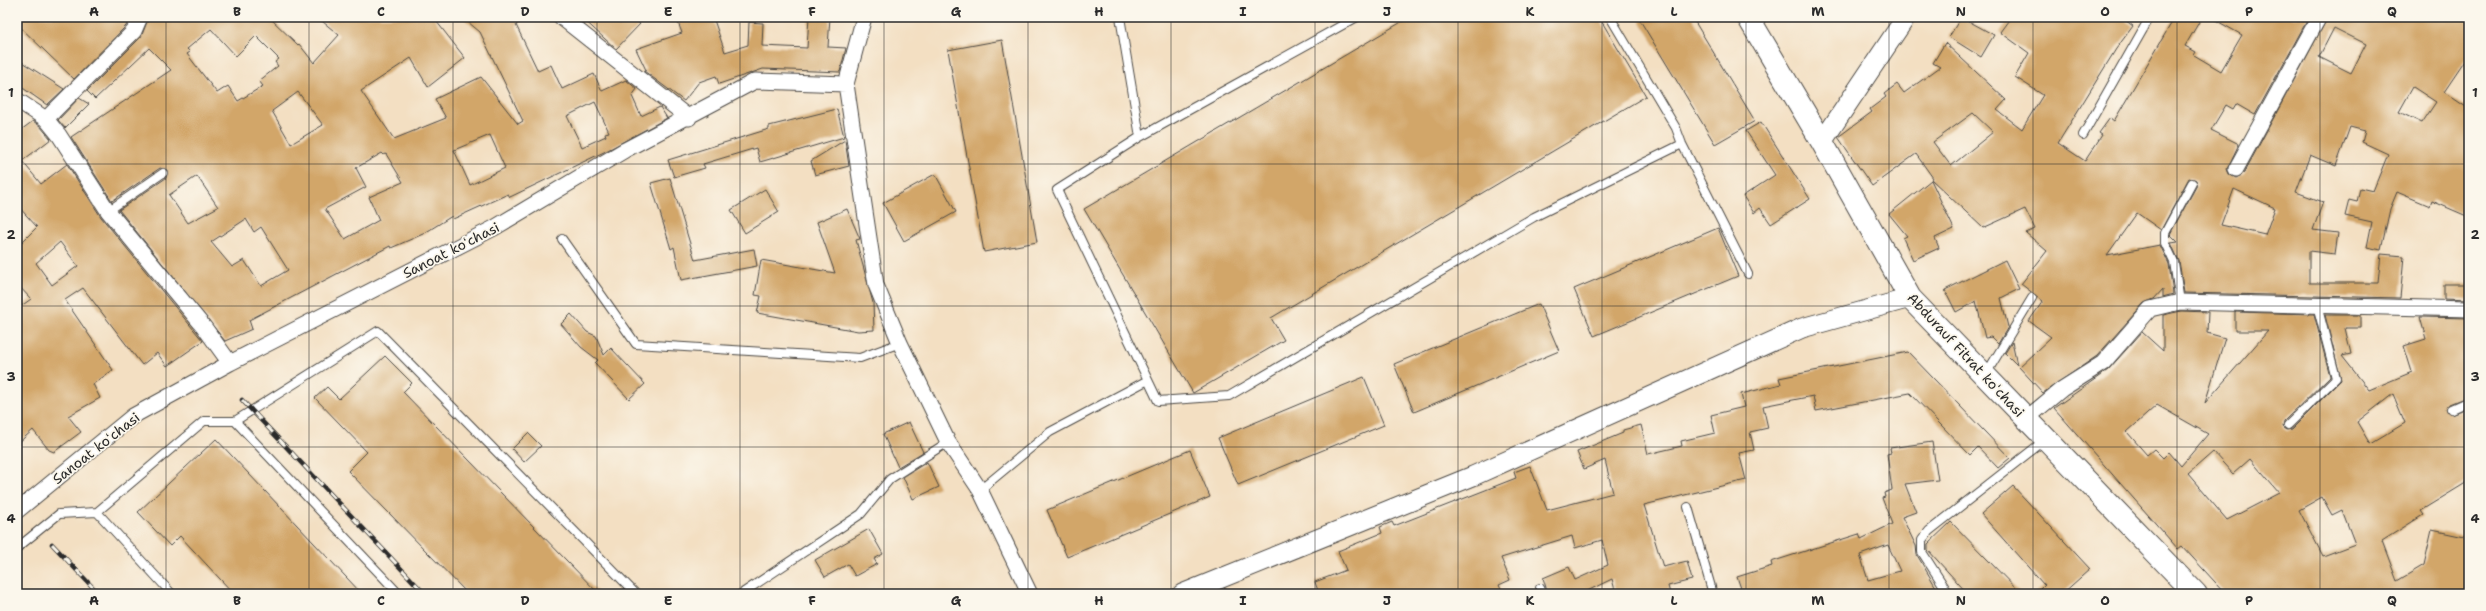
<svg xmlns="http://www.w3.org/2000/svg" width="2486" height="611" font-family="'Shantell Sans',sans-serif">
	<rect width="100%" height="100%" fill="#fbf7ec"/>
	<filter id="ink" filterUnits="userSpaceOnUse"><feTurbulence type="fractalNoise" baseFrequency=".025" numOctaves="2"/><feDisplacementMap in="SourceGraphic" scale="8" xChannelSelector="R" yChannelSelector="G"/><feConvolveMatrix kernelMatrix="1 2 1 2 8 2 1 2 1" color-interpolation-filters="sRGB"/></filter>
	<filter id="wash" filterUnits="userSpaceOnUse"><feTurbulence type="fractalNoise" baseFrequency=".012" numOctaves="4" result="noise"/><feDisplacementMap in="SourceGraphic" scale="16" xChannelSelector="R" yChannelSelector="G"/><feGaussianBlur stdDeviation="0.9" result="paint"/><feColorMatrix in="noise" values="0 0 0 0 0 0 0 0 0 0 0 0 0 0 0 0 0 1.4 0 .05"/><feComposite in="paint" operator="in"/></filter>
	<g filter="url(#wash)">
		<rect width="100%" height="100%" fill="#f3dfc2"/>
		<g id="blocks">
			<path fill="#d2a669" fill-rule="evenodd" d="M 17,17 L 130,17 L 126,26 L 74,79 L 17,24 Z
				M 149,17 L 269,17 L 298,45 L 299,44 L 314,63 L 339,35 L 317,17 L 433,17 L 465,58 L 428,87 L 411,58 L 361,91 L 394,139 L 446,118 L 435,99 L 481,77 L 518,124 L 523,121 L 480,32 L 462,17 L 525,17 L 516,25 L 538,71 L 551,65 L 562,89 L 594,74 L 602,91 L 626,80 L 637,89 L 632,96 L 641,116 L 660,107 L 667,118 L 606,151 L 510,197 L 508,194 L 453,219 L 452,216 L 423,234 L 391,248 L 390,246 L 249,320 L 252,329 L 225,341 L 119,210 L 166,178 L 167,170 L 160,168 L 112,201 L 71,137 L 171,70 L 149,48 L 95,99 L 87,91 L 141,37 ZM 211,29 L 236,56 L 256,36 L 279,59 L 275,62 L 278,66 L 259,81 L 263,86 L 238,101 L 228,86 L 217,93 L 187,54 L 190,52 L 187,49 ZM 298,92 L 323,125 L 291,144 L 272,111 ZM 595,102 L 609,132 L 605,133 L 606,136 L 582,147 L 567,116 ZM 490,135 L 505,168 L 470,185 L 454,150 ZM 382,153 L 384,155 L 386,154 L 403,182 L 369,197 L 379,220 L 345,239 L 325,209 L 366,187 L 356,168 ZM 197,176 L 218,207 L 188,223 L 169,195 ZM 246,219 L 254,232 L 261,227 L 288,270 L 261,286 L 244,260 L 232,267 L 211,242 Z
				M 581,17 L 614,17 L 621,23 L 627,17 L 632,17 L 640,24 L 616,49 Z
				M 676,17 L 713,17 L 725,52 L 748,45 L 749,22 L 763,23 L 762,46 L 807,48 L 809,17 L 830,17 L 828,47 L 846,48 L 840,72 L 763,69 L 719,84 L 716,76 L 699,82 L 684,101 L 644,71 L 646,70 L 636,49 L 682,33 Z
				M 1410,17 L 1599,17 L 1646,96 L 1271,318 L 1284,340 L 1193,393 L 1084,209 Z
				M 1638,17 L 1692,17 L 1755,121 L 1715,144 Z
				M 1961,17 L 1994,35 L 1981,57 L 1949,37 Z
				M 2011,17 L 2121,17 L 2133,26 L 2116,49 L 2058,143 L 2085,161 L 2102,135 L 2099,133 L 2110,118 L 2114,121 L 2175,17 L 2202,17 L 2185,46 L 2196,52 L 2194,55 L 2221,71 L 2242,35 L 2210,17 L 2309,17 L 2255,115 L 2236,104 L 2233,109 L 2226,105 L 2211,130 L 2239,144 L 2227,169 L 2229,174 L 2236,178 L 2244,173 L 2328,17 L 2469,17 L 2469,55 L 2444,92 L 2469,109 L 2469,217 L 2432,201 L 2430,206 L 2397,192 L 2390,209 L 2381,250 L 2367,247 L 2372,222 L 2345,216 L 2349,200 L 2357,202 L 2360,188 L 2373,191 L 2388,154 L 2362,142 L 2365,131 L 2350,127 L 2336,166 L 2310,155 L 2296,192 L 2323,202 L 2313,230 L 2338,233 L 2335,254 L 2309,251 L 2309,283 L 2378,283 L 2381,254 L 2404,256 L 2400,298 L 2184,293 L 2179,261 L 2171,243 L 2178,242 L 2170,234 L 2197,185 L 2196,180 L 2189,178 L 2161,230 L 2137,213 L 2107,255 L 2160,245 L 2169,264 L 2173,294 L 2163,297 L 2163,289 L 2154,299 L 2144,303 L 2097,356 L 2043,393 L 2019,367 L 2051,337 L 2029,321 L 2043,301 L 2021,284 L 2047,251 L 2026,233 L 2035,229 L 2025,209 L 1983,228 L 1931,179 L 1933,178 L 1916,154 L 1872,186 L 1838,137 L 1872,112 L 1870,109 L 1886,97 L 1884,94 L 1897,84 L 1904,93 L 1940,67 L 1933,63 L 1945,43 L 2006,100 L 1997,110 L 2022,129 L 2043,95 L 2015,77 L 2029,53 L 2000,32 ZM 2334,28 L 2366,44 L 2351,73 L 2319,57 ZM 2413,87 L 2436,102 L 2422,123 L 2399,112 ZM 1973,113 L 1993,132 L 1951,166 L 1933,142 ZM 2234,189 L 2275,208 L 2265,235 L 2221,225 Z
				M 1002,40 L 1037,242 L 984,252 L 948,50 Z
				M 17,59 L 64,89 L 47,105 L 17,84 Z
				M 79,98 L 89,104 L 65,128 L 58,120 Z
				M 837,109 L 844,137 L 760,162 L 756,148 L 703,164 L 705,168 L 674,177 L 668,160 L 769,129 L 769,126 Z
				M 33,121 L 40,126 L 51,139 L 22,161 L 41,184 L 67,164 L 101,217 L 203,341 L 167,366 L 157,353 L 142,365 L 83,288 L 65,300 L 113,370 L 93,384 L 100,398 L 68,416 L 81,432 L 54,452 L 49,450 L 33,430 L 17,444 L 17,309 L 31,299 L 17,284 L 17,247 L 37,227 L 17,205 L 17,133 ZM 60,242 L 78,266 L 52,285 L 36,263 Z
				M 1761,122 L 1810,199 L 1771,224 L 1760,208 L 1754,213 L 1743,196 L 1775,175 L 1746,131 Z
				M 845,140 L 849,166 L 815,175 L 811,161 Z
				M 935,174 L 956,212 L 904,241 L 883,203 Z
				M 670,178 L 695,260 L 754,249 L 757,266 L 681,280 L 674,247 L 671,249 L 651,183 Z
				M 1931,180 L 1954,229 L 1935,238 L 1939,248 L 1913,260 L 1903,238 L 1907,236 L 1889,214 Z
				M 765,189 L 779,212 L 745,233 L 731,210 Z
				M 847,209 L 860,239 L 856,240 L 873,303 L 874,330 L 858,331 L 757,313 L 761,296 L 755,295 L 761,260 L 835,273 L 817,222 Z
				M 1718,228 L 1738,276 L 1594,336 L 1574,289 Z
				M 2005,260 L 2019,289 L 2001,298 L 2008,327 L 1998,344 L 1991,337 L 1985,338 L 1976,301 L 1956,312 L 1945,290 Z
				M 2444,284 L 2469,284 L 2469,300 L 2444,299 Z
				M 1539,304 L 1559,351 L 1414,412 L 1394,364 Z
				M 2181,311 L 2208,312 L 2207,333 L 2225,338 L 2205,403 L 2268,331 L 2235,331 L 2235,312 L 2314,314 L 2330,376 L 2284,421 L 2283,427 L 2287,430 L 2292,429 L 2341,380 L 2325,315 L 2361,315 L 2361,328 L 2345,328 L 2351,354 L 2342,356 L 2369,390 L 2412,372 L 2404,346 L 2426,339 L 2420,317 L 2469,318 L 2469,396 L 2449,404 L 2446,409 L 2451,414 L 2469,407 L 2469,481 L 2420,511 L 2423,515 L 2382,541 L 2397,581 L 2424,565 L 2432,530 L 2469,538 L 2469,594 L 2226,594 L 2182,546 L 2178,549 L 2054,408 L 2108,370 L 2142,332 L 2163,351 L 2163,315 ZM 2393,394 L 2405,423 L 2370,444 L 2357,422 ZM 2157,405 L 2208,434 L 2181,466 L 2169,452 L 2163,458 L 2154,449 L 2147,455 L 2127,432 ZM 2213,452 L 2233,474 L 2250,459 L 2279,493 L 2227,520 L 2188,474 ZM 2322,497 L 2332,515 L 2342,510 L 2355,544 L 2323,556 L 2299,510 Z
				M 571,314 L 587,332 L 596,336 L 604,355 L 611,348 L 645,384 L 629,399 L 595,363 L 598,360 L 581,347 L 561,324 Z
				M 2012,342 L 2017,365 L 2005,353 Z
				M 1908,352 L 2010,458 L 1998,468 L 1978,447 L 1970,455 L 1910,393 L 1816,411 L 1813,396 L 1763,406 L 1768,428 L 1750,432 L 1754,450 L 1739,453 L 1746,480 L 1644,505 L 1663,567 L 1687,561 L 1692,580 L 1668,586 L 1670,594 L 1616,594 L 1612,579 L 1581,594 L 1548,594 L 1543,578 L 1569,567 L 1575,580 L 1608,565 L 1602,540 L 1575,548 L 1572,536 L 1501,558 L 1510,580 L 1499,585 L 1503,594 L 1319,594 L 1315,582 L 1346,570 L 1338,551 L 1382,533 L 1380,527 L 1392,522 L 1394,526 L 1516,478 L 1514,472 L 1530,466 L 1547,510 L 1613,493 L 1605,460 L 1584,469 L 1577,452 L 1623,433 L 1623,430 L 1641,425 L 1648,454 L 1682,446 L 1681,441 L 1715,433 L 1711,415 L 1744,407 L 1741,394 L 1781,384 L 1779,378 Z
				M 385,356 L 412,383 L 403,392 L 599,594 L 468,594 L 348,471 L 367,452 L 315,398 L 327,387 L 339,399 Z
				M 1364,377 L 1384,425 L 1238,485 L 1218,438 Z
				M 909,422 L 923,452 L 898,467 L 883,434 Z
				M 528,433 L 541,446 L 524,462 L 512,449 Z
				M 216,439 L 362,594 L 234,594 L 180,536 L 170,546 L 138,512 Z
				M 1932,442 L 1938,480 L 1905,484 L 1916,512 L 1902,517 L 1916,546 L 1917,555 L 1940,594 L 1743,594 L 1737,577 L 1772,566 L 1771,562 L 1859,534 L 1861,539 L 1892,524 L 1882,498 L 1885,497 L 1884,493 L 1892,490 L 1887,454 L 1891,453 L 1890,448 ZM 1888,545 L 1900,571 L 1868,580 L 1860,555 Z
				M 1190,450 L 1210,497 L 1067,557 L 1047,510 Z
				M 927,462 L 939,487 L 913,499 L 903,477 Z
				M 2013,486 L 2090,569 L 2062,594 L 2035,594 L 2044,585 L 1981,514 Z
				M 1951,522 L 2021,594 L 1968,594 L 1928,550 L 1928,544 Z
				M 869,529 L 883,554 L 874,559 L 877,564 L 855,576 L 848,564 L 825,577 L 815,560 Z"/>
		</g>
	</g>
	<g filter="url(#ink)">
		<use href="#blocks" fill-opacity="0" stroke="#494642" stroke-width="1"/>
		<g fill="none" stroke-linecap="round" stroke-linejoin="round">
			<g stroke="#494642" stroke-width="10">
				<path id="service" d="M 1120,17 L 1140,137 L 1357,17
					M 1610,17 L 1676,128 L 1682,144 L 1748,274
					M 2083,135 L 2150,17
					M 1140,137 L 1057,190 L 1158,401 L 1229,396 L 1534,217 L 1682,144
					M 108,211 L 163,173
					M 562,239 L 636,344 L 860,358 L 900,343
					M 2180,302 L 2174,262 L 2165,243 L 2165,233 L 2192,183
					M 1986,374 L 2032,298
					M 2451,409 L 2469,401
					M 2288,425 L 2336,378 L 2317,305
					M 980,490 L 1050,432 L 1148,380
					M 1688,507 L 1713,594
					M 17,548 L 59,514 L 97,512
					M 1540,588 L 1543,594
					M 172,594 L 97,512 L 204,421 L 235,421
					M 399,594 L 235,421 L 378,331 L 636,594
					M 741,594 L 861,514 L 890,479 L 948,442
					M 1949,594 L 1922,552 L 1922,540 L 1929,531 L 2045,440"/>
			</g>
			<g stroke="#494642" stroke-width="17">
				<path id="minor" d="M 561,17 L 689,118
					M 846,84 L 876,285 L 900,343 L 948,442 L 980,490 L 1030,594
					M 17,100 L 46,119 L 59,135 L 108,211 L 204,327 L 230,363
					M 46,119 L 134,31 L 140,17
					M 2236,169 L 2319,17
					M 2026,419 L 2062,389 L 2103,363 L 2150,309 L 2180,302 L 2469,309
					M 17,511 L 133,416 L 230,363 L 494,228 L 625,150 L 755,81 L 846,84 L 864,17"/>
			</g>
			<g stroke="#494642" stroke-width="21">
				<path id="tertiary" d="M 1822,142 L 1906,17
					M 1182,594 L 1473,476 L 1802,328 L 1910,298"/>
			</g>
			<g stroke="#494642" stroke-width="24">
				<path id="secondary" d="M 1748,17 L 1822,142 L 1910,298 L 2196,594"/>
			</g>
			<use href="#service" stroke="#fff" stroke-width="8"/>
			<use href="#minor" stroke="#fff" stroke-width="15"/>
			<use href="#tertiary" stroke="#fff" stroke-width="19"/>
			<use href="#secondary" stroke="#fff" stroke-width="22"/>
			<g stroke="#2b2b2b" stroke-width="4.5">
				<path id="rail" d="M 242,400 L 425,594
					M 52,544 L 99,594"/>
			</g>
			<use href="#rail" stroke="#fbf7ec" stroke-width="3" stroke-dasharray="9" stroke-linecap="butt"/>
		</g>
	</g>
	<path fill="none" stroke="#2b2b2b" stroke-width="1" stroke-opacity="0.55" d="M 166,17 L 166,594M 309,17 L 309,594M 453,17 L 453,594M 597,17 L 597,594M 740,17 L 740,594M 884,17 L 884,594M 1028,17 L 1028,594M 1171,17 L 1171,594M 1315,17 L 1315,594M 1458,17 L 1458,594M 1602,17 L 1602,594M 1746,17 L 1746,594M 1889,17 L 1889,594M 2033,17 L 2033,594M 2177,17 L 2177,594M 2320,17 L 2320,594M 17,164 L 2469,164M 17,306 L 2469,306M 17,447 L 2469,447"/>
	<g text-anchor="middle" stroke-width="3.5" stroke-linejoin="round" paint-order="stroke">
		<g font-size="14" fill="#2b2b2b" stroke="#fbf7ec">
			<text transform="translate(451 250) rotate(-27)" y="5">Sanoat koʻchasi</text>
			<text transform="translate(1966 355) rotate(47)" y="5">Abdurauf Fitrat koʻchasi</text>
			<text transform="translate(96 448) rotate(-38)" y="5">Sanoat koʻchasi</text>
		</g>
	</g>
	<rect width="2486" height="611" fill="none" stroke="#fbf7ec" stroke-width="44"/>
	<rect x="22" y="22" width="2442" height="567" fill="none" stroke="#2b2b2b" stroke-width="1.5"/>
	<g font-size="13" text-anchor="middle" font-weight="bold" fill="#2b2b2b">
		<text x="94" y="16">A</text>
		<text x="237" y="16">B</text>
		<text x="381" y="16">C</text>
		<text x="525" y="16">D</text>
		<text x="668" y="16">E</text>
		<text x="812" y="16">F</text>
		<text x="956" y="16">G</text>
		<text x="1099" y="16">H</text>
		<text x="1243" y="16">I</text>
		<text x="1387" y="16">J</text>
		<text x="1530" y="16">K</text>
		<text x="1674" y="16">L</text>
		<text x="1818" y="16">M</text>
		<text x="1961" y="16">N</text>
		<text x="2105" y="16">O</text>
		<text x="2249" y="16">P</text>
		<text x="2392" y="16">Q</text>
		<text x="11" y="97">1</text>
		<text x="2475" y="97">1</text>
		<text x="11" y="239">2</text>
		<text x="2475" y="239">2</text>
		<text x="11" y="381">3</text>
		<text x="2475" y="381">3</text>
		<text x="11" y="523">4</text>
		<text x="2475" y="523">4</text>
		<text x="94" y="605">A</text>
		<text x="237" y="605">B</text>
		<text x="381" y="605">C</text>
		<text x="525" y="605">D</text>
		<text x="668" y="605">E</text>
		<text x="812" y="605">F</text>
		<text x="956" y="605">G</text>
		<text x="1099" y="605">H</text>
		<text x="1243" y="605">I</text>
		<text x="1387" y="605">J</text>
		<text x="1530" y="605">K</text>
		<text x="1674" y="605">L</text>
		<text x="1818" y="605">M</text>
		<text x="1961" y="605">N</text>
		<text x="2105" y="605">O</text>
		<text x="2249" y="605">P</text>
		<text x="2392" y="605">Q</text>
	</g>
</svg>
